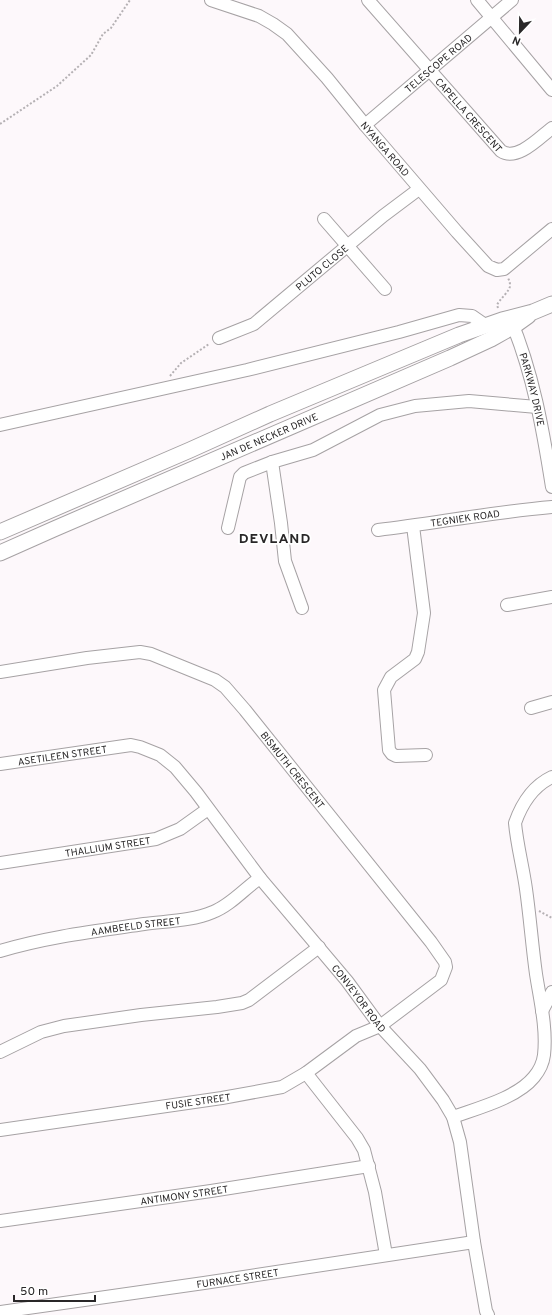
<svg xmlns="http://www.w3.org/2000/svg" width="552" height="1315" font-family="Overpass,sans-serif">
	<rect width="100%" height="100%" fill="#fdf8fb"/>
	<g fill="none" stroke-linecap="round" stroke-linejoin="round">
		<g stroke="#a6a2a4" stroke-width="14">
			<g id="minor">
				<path id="s1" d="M 211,0 L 259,16 L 273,24 L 287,34 L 327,78 L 365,125 L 457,232 L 488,266 L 497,270 L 504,269 L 552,229"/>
				<path id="s2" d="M 368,0 L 501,151 C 517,162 540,137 552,128"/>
				<path d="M 477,0 L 552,90"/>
				<path id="s3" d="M 365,125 L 512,0"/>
				<path d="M 324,219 L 385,289"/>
				<path id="s4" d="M 510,318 C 533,372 543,430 552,487"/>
				<path id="s5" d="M 219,338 L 254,324 L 383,216 L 419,189"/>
				<path d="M 0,425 L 247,370 L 399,332 L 459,315 L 472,316 L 485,325"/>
				<path d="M 272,462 L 281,523 L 285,561 L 302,608"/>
				<path d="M 413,526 L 424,613 L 418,652 L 415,659 L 391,677 L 384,690 L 389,750 L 392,754 L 396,756 L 426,755"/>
				<path d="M 228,528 L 240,477 L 244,473 L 272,462 L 313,450 L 380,415 L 415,406 L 469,401 L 537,407"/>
				<path id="s6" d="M 378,530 C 436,523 493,512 552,507"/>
				<path d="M 507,605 L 552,597"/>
				<path id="s7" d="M 0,672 L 87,658 L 140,652 L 151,654 L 215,680 L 225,687 L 245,710 L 431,942 L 445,962 L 446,967 L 441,980 L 380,1026 L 356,1036 L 306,1073 L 282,1087 L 222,1098 L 0,1130"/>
				<path d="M 531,708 L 552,702"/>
				<path id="s8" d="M 0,764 L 131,745 L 140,747 L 160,755 L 175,767 L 196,792 L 260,878 L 347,981 L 380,1026 L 420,1069 L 443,1100 L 453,1117 L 460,1142 L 474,1242 L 486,1311 L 488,1315"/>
				<path id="s9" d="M 0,863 L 156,839 L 180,829 L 208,809"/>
				<path id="s10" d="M 0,951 C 46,937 96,931 144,924 C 167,921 192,921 213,912 C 231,905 245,888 260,878"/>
				<path d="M 542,1011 L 552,992"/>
				<path d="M 0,1052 L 41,1032 L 64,1026 L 141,1015 L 217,1007 L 242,1003 L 249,1000 L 319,947"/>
				<path d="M 306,1073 L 357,1138 L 364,1150 L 375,1192 L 386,1255"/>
				<path d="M 453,1117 C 478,1108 517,1098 534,1077 C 539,1071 543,1063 544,1055 C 547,1028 540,1000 536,974 C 532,945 530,917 526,889 C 523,867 517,845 515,823 C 522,803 533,786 552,777"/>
				<path id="s11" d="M 0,1221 L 211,1191 L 369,1166"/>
				<path id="s12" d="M 0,1312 L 204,1283 L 474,1242"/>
			</g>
		</g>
		<g stroke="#a6a2a4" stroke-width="17">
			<g id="major">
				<path d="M 0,532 L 190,450 L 270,414 L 459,335 L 502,320 L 533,312 L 552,304"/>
				<path id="s13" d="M 0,553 L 54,529 L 450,358 L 491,339 L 514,326 L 528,316"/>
			</g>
		</g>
		<path stroke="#b5b1b4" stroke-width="2" stroke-dasharray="2 2" stroke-linecap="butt" d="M 0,124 L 57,86 L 91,55 L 103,34 L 111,28 L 130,0
			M 498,308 L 497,305 C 499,300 511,290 510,285 C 510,282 509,280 508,278
			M 170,376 L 181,363 L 209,344
			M 539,911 L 552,918"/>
		<use href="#minor" stroke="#fff" stroke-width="12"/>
		<use href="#major" stroke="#fff" stroke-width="15"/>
	</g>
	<g text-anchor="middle" stroke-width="3.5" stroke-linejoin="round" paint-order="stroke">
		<g font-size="10" fill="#292728" stroke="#fff">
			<text dy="4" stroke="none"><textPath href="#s3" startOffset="96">TELESCOPE ROAD</textPath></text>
			<text dy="4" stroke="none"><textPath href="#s2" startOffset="153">CAPELLA CRESCENT</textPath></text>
			<text dy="4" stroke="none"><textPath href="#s1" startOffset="235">NYANGA ROAD</textPath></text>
			<text dy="4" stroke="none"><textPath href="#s5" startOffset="126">PLUTO CLOSE</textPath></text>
			<text dy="4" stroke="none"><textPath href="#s4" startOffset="75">PARKWAY DRIVE</textPath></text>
			<text dy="4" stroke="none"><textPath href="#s13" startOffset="293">JAN DE NECKER DRIVE</textPath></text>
			<text dy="4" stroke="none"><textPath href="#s6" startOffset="88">TEGNIEK ROAD</textPath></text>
			<text dy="4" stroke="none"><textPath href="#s8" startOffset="63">ASETILEEN STREET</textPath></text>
			<text dy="4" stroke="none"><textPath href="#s7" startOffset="341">BISMUTH CRESCENT</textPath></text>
			<text dy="4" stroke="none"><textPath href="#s9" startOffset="109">THALLIUM STREET</textPath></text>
			<text dy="4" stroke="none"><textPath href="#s10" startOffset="138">AAMBEELD STREET</textPath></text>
			<text dy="4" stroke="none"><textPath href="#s8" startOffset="478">CONVEYOR ROAD</textPath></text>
			<text transform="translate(198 1101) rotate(-8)" y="4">FUSIE STREET</text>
			<text dy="4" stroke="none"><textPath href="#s11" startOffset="186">ANTIMONY STREET</textPath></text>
			<text dy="4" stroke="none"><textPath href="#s12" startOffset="240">FURNACE STREET</textPath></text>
		</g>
		<g font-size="14" font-weight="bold" letter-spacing="1" fill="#292728" stroke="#fff">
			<text x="275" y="543">DEVLAND</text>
		</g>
	</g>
	<g transform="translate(520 32) rotate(202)" stroke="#ffffff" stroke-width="3" paint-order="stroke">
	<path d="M0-3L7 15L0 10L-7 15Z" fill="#292728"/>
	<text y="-6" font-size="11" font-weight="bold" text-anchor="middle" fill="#292728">N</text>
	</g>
	<path d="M14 1295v6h81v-6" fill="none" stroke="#292728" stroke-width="2"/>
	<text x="20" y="1295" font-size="12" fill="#292728" stroke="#ffffff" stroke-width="3" paint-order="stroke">50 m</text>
</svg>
